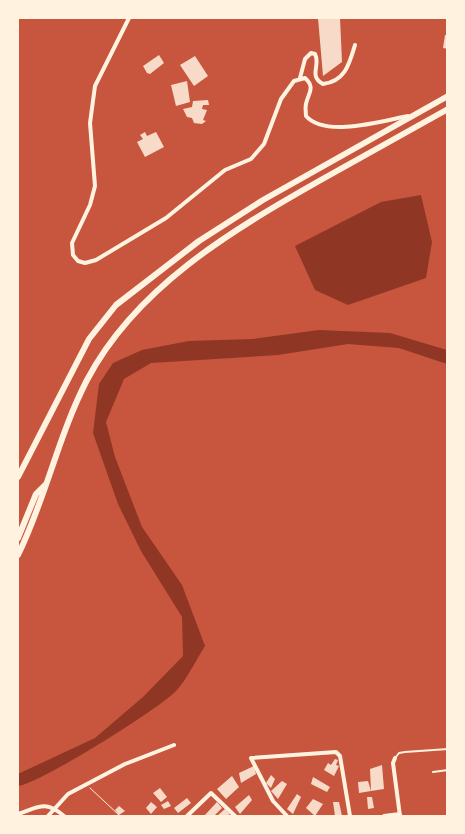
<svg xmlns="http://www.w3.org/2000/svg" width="465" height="834" font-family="'Fira Sans Condensed',sans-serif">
	<rect width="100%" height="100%" fill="#c8553d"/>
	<path fill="#8f3625" d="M 421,195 L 432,242 L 426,278 L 348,305 L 315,290 L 295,246 L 381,202 Z
		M 319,330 L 390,333 L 447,350 L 447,364 L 399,348 L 348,344 L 278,355 L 151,363 L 124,379 L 106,422 L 115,457 L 142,527 L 182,585 L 205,646 C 196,660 187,679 176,691 C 159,709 39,784 18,786 L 18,774 L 95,738 L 143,697 L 183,656 L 182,617 L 141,551 L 118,504 L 93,433 L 99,384 L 113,363 L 142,350 L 189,341 L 252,339 Z"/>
	<path fill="#f7dbc8" d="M 318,18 L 340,18 L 342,62 L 323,76 Z
		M 445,35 L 448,35 L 448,49 L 443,48 Z
		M 159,55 L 164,63 L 150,74 L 147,73 L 143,66 Z
		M 195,56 L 208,76 L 194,86 L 180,65 Z
		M 187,81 L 190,102 L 176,106 L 171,85 Z
		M 208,100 L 209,105 L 203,105 L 202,109 L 207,110 L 203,120 L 206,121 L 202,124 L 194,123 L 192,118 L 187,117 L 183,109 L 192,107 L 193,101 Z
		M 145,132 L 147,136 L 156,132 L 164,147 L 145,157 L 137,142 L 143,139 L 140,135 Z
		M 335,759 L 338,760 L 336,765 L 339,766 L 334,776 L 324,770 L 328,763 L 331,765 Z
		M 382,765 L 384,789 L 371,791 L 370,769 Z
		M 254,766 L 256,774 L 241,783 L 239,773 Z
		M 271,775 L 275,779 L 271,788 L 266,783 Z
		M 232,776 L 239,787 L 226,799 L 217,789 Z
		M 313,777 L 330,787 L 327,792 L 311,784 Z
		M 282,781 L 287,784 L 278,799 L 271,791 Z
		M 368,781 L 371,791 L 359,793 L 358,782 Z
		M 160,788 L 167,797 L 161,802 L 153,793 Z
		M 297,794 L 301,797 L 293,814 L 287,809 Z
		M 249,795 L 252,800 L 240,814 L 235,807 Z
		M 367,797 L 372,797 L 374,808 L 368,809 Z
		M 187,798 L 191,803 L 178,813 L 174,808 Z
		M 313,799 L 323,804 L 315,816 L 306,808 Z
		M 168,801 L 171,806 L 164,809 L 161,805 Z
		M 151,802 L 157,807 L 151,814 L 146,808 Z
		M 217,802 L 222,808 L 214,816 L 204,816 Z
		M 333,802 L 339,802 L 342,816 L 335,816 Z
		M 119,806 L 125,811 L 119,815 L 115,810 Z
		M 225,809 L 230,814 L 227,816 L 217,816 Z"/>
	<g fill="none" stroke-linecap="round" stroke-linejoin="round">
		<path stroke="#fff3e0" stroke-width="1" d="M 90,788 L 120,816"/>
		<path stroke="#fff3e0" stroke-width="2" d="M 395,758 L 399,753 L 405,752 L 448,749
			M 433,772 L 448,770"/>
		<path stroke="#fff3e0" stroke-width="4" d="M 129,18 L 95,86 L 90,123 L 95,186 L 90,205 L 72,243 L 73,255 L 78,261 L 85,263 L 96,260 L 166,218 L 225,170 L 251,159 L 264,144 L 281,99 L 294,81 L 305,78 C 316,88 308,93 306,104 C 305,108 306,113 306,116 C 325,138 382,121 408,116
			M 300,78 L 305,59 L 311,53 L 315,54 C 321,65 308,76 323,84 C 345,81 349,65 355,45
			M 395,758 L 393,763 L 400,816
			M 18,814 C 39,807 45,800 64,816
			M 48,816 L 68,794 L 125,764 L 174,745
			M 187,816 L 211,793 L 235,816
			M 287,816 L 273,801 L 251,758 L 336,752 L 340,756 L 350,816
			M 384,816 L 400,814"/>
		<path stroke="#fff3e0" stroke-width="6" d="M 18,477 L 89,339 L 116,305 L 199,241 L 263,200 L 448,96
			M 18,538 L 36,494 L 45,485
			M 18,555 C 46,498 58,436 87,380 C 136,287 231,231 319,181 C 362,157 405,133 448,109"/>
	</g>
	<rect width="465" height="834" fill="none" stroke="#fff3e0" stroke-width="38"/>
</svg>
